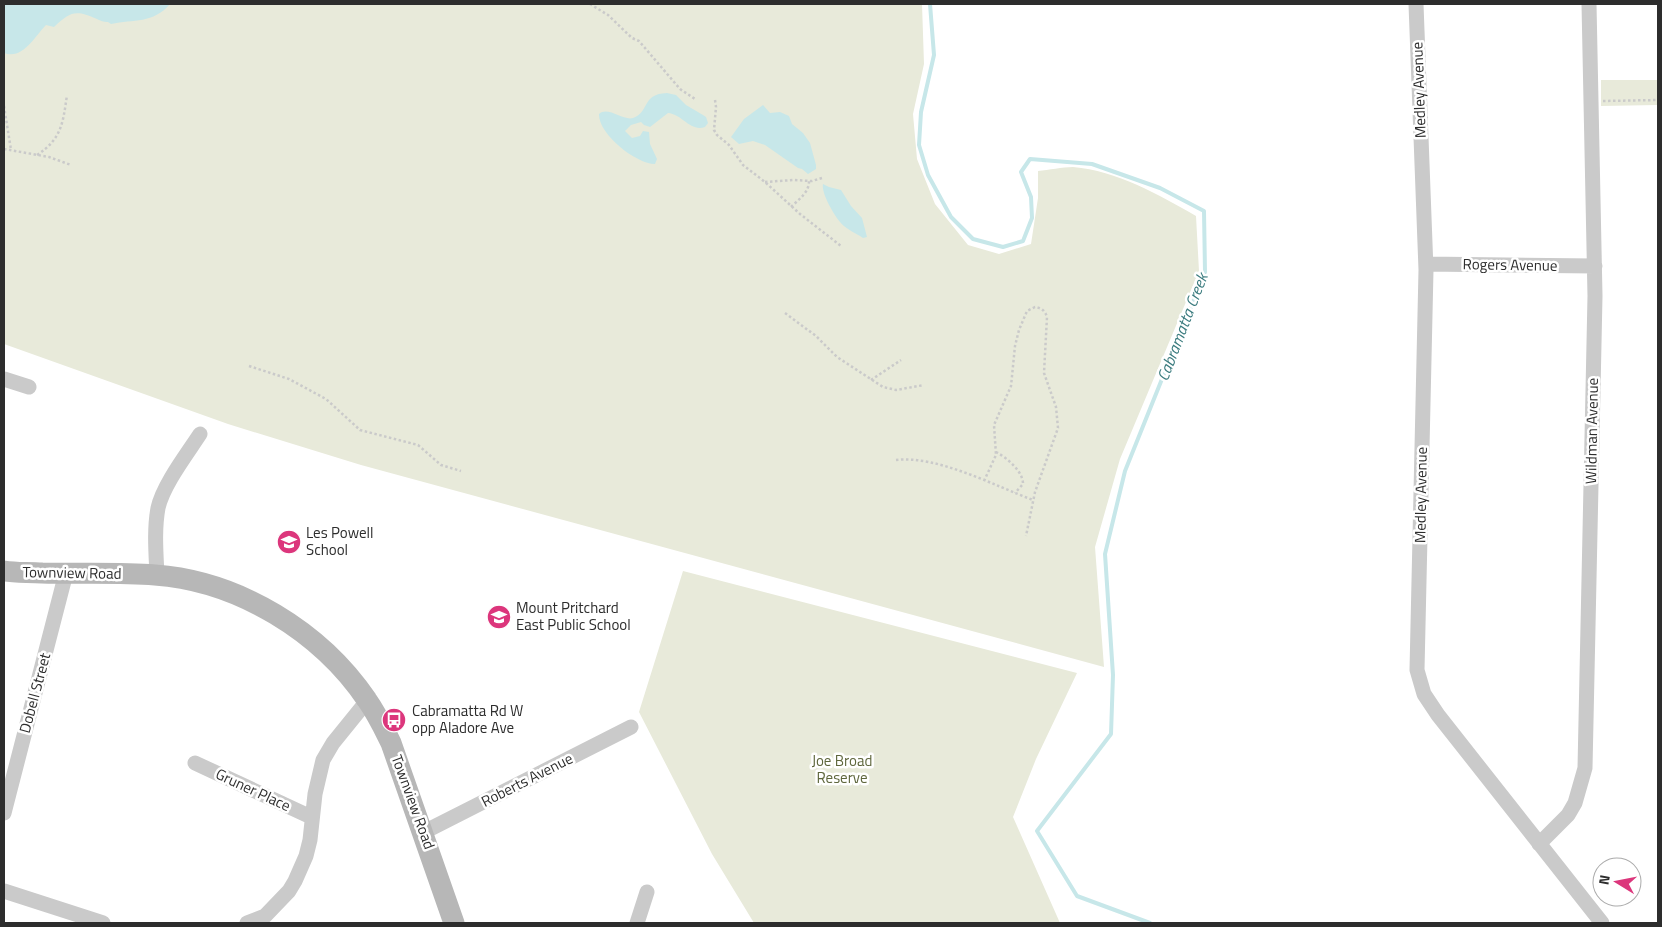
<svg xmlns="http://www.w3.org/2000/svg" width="1662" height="927" font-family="'Titillium Web',sans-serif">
	<rect width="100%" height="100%" fill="#fff"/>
	<path fill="#e8eada" d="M 4,4 L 922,4 L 924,64 L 913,114 L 917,159 L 935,204 L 968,245 L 999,254 L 1031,244 L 1038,198 L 1038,171 C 1049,170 1062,167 1073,167 C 1117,171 1158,194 1196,216 L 1199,271 L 1120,459 L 1095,547 L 1104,667 L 361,465 L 228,424 L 4,344 Z
		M 1601,80 L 1658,80 L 1658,105 L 1601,106 Z
		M 683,571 L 1077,673 L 1036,759 L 1013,817 L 1060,923 L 754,923 L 712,854 L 639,712 Z"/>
	<path fill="#c7e7e9" d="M 4,4 L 170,4 C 153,24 134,19 111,24 L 108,22 C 103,22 101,21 97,19 C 75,9 70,12 54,27 L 46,25 C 35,36 23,60 4,53 Z
		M 667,93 L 676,95 L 686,105 L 703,115 L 706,117 L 708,123 L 705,127 C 690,132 682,114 668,113 L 650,127 L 644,125 L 641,122 L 631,125 L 625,131 L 632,138 L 640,136 L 643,131 L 649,132 L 650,144 L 657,159 L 655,164 C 636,164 598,134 599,114 C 608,106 623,121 633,118 C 650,112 641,94 667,93 Z
		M 763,105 L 770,113 L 780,112 L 789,116 L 792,124 L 803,133 L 810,143 L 816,165 L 816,169 L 808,174 L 802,169 L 798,168 L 765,145 L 753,141 L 739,144 L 731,137 L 744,119 Z
		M 823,184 L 829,187 L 841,190 L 851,206 L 862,218 L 867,237 L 863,238 L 860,236 C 853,232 845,228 840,222 C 834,215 821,193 823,184 Z"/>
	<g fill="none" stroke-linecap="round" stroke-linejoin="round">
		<path stroke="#c7e7e9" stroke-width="4" d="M 930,4 L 934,55 L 921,112 L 919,145 L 928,175 L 951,217 L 973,239 L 1003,247 L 1023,241 L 1032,218 L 1031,197 L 1021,172 L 1030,159 L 1092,164 L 1160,188 L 1204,211 L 1205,272 L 1125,471 L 1105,554 L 1113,675 L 1111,734 L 1037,831 L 1077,896 L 1150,923"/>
		<path stroke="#cacaca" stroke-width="2.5" stroke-dasharray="2.5 2.5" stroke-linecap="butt" d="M 590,4 L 608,15 L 632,38 L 639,41 L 680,89 L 695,99
			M 715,100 L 716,107 L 714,130 L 717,135 L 729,145 L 743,165 L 765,182 L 800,214 L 841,246
			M 1603,101 L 1658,100
			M 4,106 L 11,150
			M 4,149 L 49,157 L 71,165
			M 37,155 C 62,139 63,122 67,95
			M 765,182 L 793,180 L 812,181 L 822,178
			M 791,207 C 799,199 809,193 809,181
			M 785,313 L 816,336 L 837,357 L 883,387 L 896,390 L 924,385
			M 249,366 L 289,379 L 326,399 L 360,430 L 418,445 L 441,465 L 461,471
			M 871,380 L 901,360
			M 996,452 C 1007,458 1023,471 1023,484 L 1015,493
			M 896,460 C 937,455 995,486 1033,500
			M 984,481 L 996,455 L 994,425 L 1011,386 L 1015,346 L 1019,330 L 1027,311 L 1035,307 C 1041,308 1045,310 1047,317 L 1044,373 L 1056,407 L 1058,428 L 1035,492 L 1026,536"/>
		<path stroke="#cacaca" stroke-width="15" d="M 1416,4 L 1426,270 L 1417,670 L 1424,694 L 1438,715 L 1602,923
			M 1426,264 L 1595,266
			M 4,379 L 29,387
			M 157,575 C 156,553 154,530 158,508 C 163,485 187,454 200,434
			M 195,763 L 311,817
			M 4,813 L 66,573
			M 424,832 L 631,727
			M 1539,844 L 1568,815 L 1575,803 L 1585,768 L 1595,296 L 1589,4
			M 4,891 L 103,923
			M 247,923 L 265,916 L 289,891 L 295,881 L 306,856 L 310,840 L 315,794 L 323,760 L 333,743 L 367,701
			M 637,923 L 647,892"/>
		<path stroke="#b7b7b7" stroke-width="21" d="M 4,571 C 16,573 29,572 42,573 C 79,574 118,572 155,575 C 239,581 321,632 367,700 C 377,714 384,729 391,743 L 454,923"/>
	</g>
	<defs>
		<g id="school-disc" transform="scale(1.25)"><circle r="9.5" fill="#dc367c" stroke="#fff"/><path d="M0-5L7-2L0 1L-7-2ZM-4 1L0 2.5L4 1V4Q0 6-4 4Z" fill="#fff"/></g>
		<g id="bus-disc" transform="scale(1.25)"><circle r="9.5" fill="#dc367c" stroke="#fff"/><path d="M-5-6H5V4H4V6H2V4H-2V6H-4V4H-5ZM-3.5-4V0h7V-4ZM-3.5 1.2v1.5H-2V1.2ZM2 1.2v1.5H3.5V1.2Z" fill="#fff"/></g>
	</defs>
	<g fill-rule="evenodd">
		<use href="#school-disc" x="289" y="542"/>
		<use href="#school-disc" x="499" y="617"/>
		<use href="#bus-disc" x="394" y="720"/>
	</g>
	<g text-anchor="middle" stroke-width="5" stroke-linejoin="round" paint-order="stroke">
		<g font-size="15" fill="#2d2d2d" stroke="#fff">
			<text transform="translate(1419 90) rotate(-92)" y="5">Medley Avenue</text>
			<text transform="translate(1510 265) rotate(1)" y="5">Rogers Avenue</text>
			<text transform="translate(1592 431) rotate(-89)" y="5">Wildman Avenue</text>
			<text transform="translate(1421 495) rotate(-89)" y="5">Medley Avenue</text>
			<text transform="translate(72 573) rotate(1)" y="5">Townview Road</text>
			<text transform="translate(35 693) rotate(-75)" y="5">Dobell Street</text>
			<text transform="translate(527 780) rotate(-27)" y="5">Roberts Avenue</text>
			<text transform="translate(253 790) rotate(25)" y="5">Gruner Place</text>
			<text transform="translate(413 802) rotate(70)" y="5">Townview Road</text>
		</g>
		<g font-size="15" fill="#2d2d2d" stroke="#fff" text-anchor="start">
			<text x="306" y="538">Les Powell<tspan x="306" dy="17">School</tspan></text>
			<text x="516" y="613">Mount Pritchard<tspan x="516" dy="17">East Public School</tspan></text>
			<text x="412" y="716">Cabramatta Rd W<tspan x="412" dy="17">opp Aladore Ave</tspan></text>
		</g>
		<g font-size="15" fill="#5e663c" stroke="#fff">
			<text x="842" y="766">Joe Broad<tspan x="842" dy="17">Reserve</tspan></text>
		</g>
		<g font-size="16" font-style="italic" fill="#3a7b7e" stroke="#fff">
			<text transform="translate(1182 327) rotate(-69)" y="6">Cabramatta Creek</text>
		</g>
	</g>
	<rect width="1662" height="927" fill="none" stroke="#2d2d2d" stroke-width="10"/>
	<g transform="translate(1617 882) rotate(280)"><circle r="24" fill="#ffffff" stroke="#ababab"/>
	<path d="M0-4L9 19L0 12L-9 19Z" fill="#dc367c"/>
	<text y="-8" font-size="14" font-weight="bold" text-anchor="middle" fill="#2d2d2d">N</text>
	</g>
</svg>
